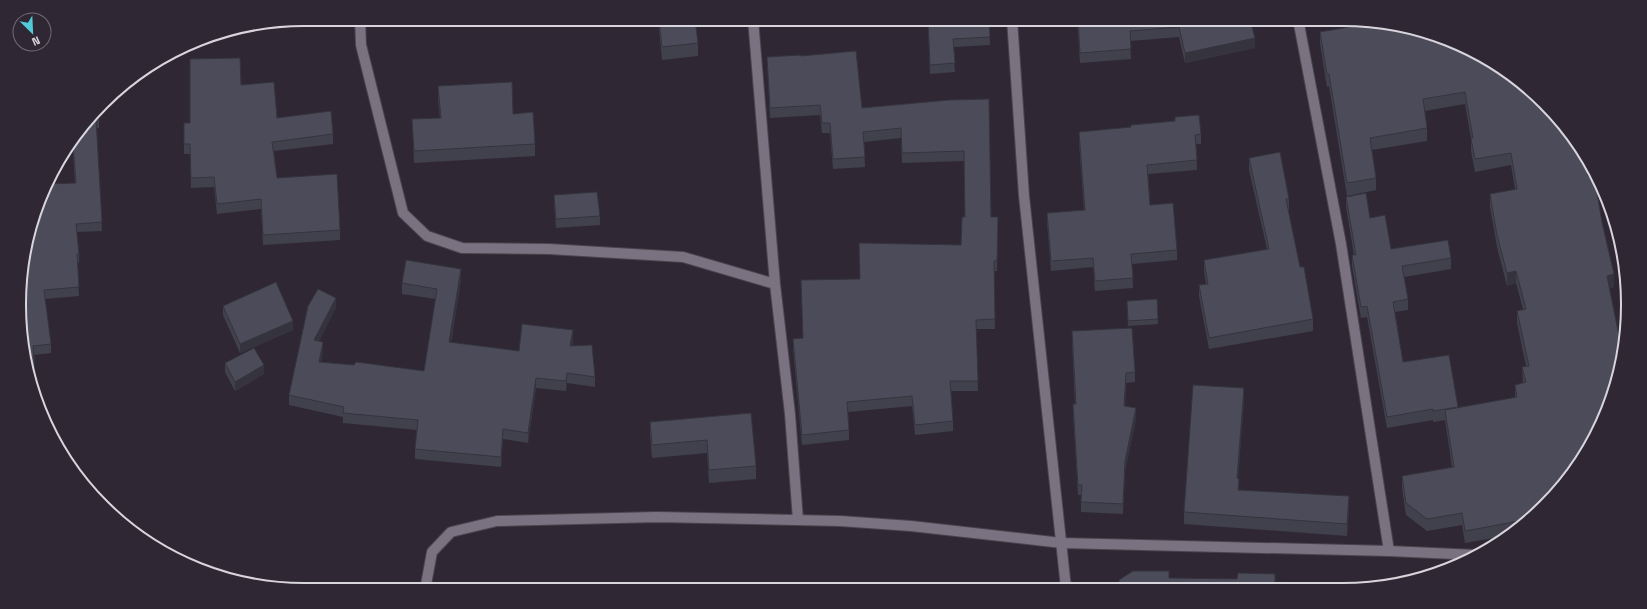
<svg xmlns="http://www.w3.org/2000/svg" width="1647" height="609" font-family="'Space Grotesk',sans-serif">
	<rect width="100%" height="100%" fill="#2f2834"/>
	<g fill="none" stroke-linecap="round" stroke-linejoin="round">
		<g stroke="#49444e" stroke-width="12">
			<path id="lane" d="M 425,590 L 432,552 L 451,532 L 497,521 L 657,517 L 840,521 L 911,526 L 1062,543"/>
		</g>
		<g stroke="#49444e" stroke-width="12">
			<path id="street" d="M 360,19 L 361,45 L 403,213 L 427,236 L 462,248 L 549,249 L 683,257 L 775,284
				M 753,19 L 775,284 L 790,414 L 798,520
				M 1012,19 L 1024,196 L 1066,588
				M 1298,19 L 1341,244 L 1389,551
				M 1062,543 L 1389,551 L 1477,555"/>
		</g>
		<use href="#lane" stroke="#7a7280" stroke-width="10"/>
		<use href="#street" stroke="#7a7280" stroke-width="10"/>
	</g>
	<path fill="#41404d" d="M 658,19 L 695,19 L 698,43 L 698,56 L 662,60 Z
		M 816,19 L 839,19 L 839,21 L 816,23 Z
		M 928,19 L 989,19 L 990,45 L 953,47 L 955,72 L 930,74 Z
		M 1077,19 L 1250,19 L 1255,48 L 1185,63 L 1179,37 L 1130,41 L 1131,59 L 1080,63 Z
		M 1372,23 L 1588,176 L 1602,222 L 1614,287 L 1610,288 L 1531,519 L 1505,536 L 1465,543 L 1462,525 L 1427,531 L 1406,515 L 1402,488 L 1402,476 L 1452,467 L 1445,420 L 1433,422 L 1433,420 L 1387,428 L 1367,317 L 1361,318 L 1352,266 L 1352,255 L 1354,255 L 1346,207 L 1346,197 L 1370,218 L 1391,249 L 1451,258 L 1451,269 L 1404,277 L 1408,299 L 1408,310 L 1395,312 L 1403,362 L 1458,408 L 1515,398 L 1515,385 L 1523,383 L 1522,367 L 1526,366 L 1517,323 L 1517,311 L 1523,309 L 1516,283 L 1507,286 L 1497,247 L 1490,207 L 1490,194 L 1515,189 L 1511,165 L 1475,172 L 1471,151 L 1471,138 L 1465,104 L 1425,111 L 1427,128 L 1427,141 L 1372,150 L 1376,178 L 1376,190 L 1347,196 L 1329,86 L 1327,87 L 1320,44 L 1320,32 Z
		M 801,56 L 862,108 L 949,100 L 991,217 L 998,227 L 997,271 L 994,271 L 995,329 L 976,329 L 978,391 L 951,391 L 953,421 L 953,431 L 915,435 L 912,406 L 848,412 L 849,430 L 849,440 L 802,445 L 793,349 L 793,339 L 803,338 L 860,279 L 961,245 L 965,217 L 964,161 L 902,163 L 901,138 L 864,142 L 865,167 L 833,169 L 830,133 L 822,133 L 820,115 L 770,118 L 767,57 Z
		M 241,85 L 277,118 L 333,134 L 333,144 L 274,151 L 277,178 L 340,230 L 340,240 L 263,245 L 261,209 L 217,214 L 214,187 L 191,188 L 190,154 L 184,154 L 184,133 L 190,123 Z
		M 438,86 L 513,114 L 535,144 L 535,156 L 414,163 L 412,119 L 440,118 L 438,99 Z
		M 99,111 L 99,128 L 96,128 L 102,231 L 77,232 L 79,254 L 79,263 L 77,263 L 79,296 L 45,299 L 51,344 L 51,353 L 34,355 L 35,381 L 31,381 L 25,360 L 24,298 L 21,267 L 34,213 L 75,183 L 73,153 L 64,154 Z
		M 1175,117 L 1201,134 L 1201,144 L 1196,144 L 1197,170 L 1148,174 L 1150,205 L 1177,250 L 1177,260 L 1132,264 L 1133,288 L 1095,291 L 1093,267 L 1051,271 L 1047,223 L 1047,213 L 1084,210 L 1079,142 L 1079,132 L 1131,128 L 1175,121 Z
		M 1249,158 L 1289,199 L 1289,210 L 1288,210 L 1300,267 L 1313,319 L 1313,331 L 1209,349 L 1199,296 L 1199,285 L 1206,284 L 1204,271 L 1204,260 L 1267,249 L 1249,170 Z
		M 554,195 L 600,216 L 600,225 L 556,228 L 554,204 Z
		M 461,280 L 451,343 L 519,351 L 573,340 L 572,346 L 595,377 L 595,387 L 567,383 L 566,391 L 536,388 L 528,443 L 503,439 L 501,467 L 415,459 L 415,449 L 417,430 L 343,423 L 343,417 L 289,405 L 289,395 L 336,308 L 319,341 L 323,352 L 321,362 L 424,371 L 436,299 L 402,294 L 402,283 Z
		M 1157,299 L 1158,324 L 1128,326 L 1127,301 Z
		M 223,306 L 293,330 L 240,353 L 223,315 Z
		M 1072,331 L 1135,372 L 1135,382 L 1126,383 L 1125,406 L 1136,419 L 1125,471 L 1123,514 L 1081,512 L 1081,495 L 1078,495 L 1073,414 L 1073,404 L 1075,404 L 1072,342 Z
		M 225,363 L 264,374 L 235,391 L 225,372 Z
		M 1244,400 L 1238,479 L 1239,490 L 1349,508 L 1347,536 L 1184,524 L 1184,512 Z
		M 751,413 L 756,466 L 756,479 L 709,483 L 707,453 L 652,458 L 650,435 L 650,422 Z"/>
	<path fill="#35343e" d="M 1255,38 L 1255,48 L 1185,63 L 1185,53 Z
		M 461,269 L 461,280 L 449,353 L 449,342 Z
		M 1516,271 L 1516,283 L 1507,286 L 1507,273 Z
		M 1614,274 L 1614,287 L 1607,289 L 1607,276 Z
		M 336,298 L 336,308 L 314,350 L 314,340 Z
		M 293,321 L 293,330 L 240,353 L 240,344 Z
		M 573,330 L 573,340 L 570,357 L 570,346 Z
		M 323,342 L 323,352 L 319,372 L 319,362 Z
		M 264,365 L 264,374 L 235,391 L 235,382 Z
		M 567,373 L 567,383 L 566,391 L 566,381 Z
		M 536,378 L 536,388 L 528,443 L 528,433 Z
		M 1244,388 L 1244,400 L 1237,490 L 1237,478 Z
		M 1136,408 L 1136,419 L 1125,471 L 1123,514 L 1125,461 Z
		M 503,429 L 503,439 L 501,467 L 501,457 Z
		M 1349,496 L 1349,508 L 1347,536 L 1347,524 Z"/>
	<path fill="#4c4b59" stroke="#35343e" d="M 659,19 L 695,19 L 698,43 L 662,47 Z
		M 928,19 L 989,19 L 990,37 L 953,39 L 955,63 L 930,65 Z
		M 1078,19 L 1250,19 L 1255,38 L 1185,53 L 1179,27 L 1130,31 L 1131,49 L 1080,53 Z
		M 1372,23 L 1417,29 L 1469,49 L 1516,78 L 1557,116 L 1585,155 L 1588,176 L 1594,176 L 1602,222 L 1614,274 L 1607,276 L 1621,346 L 1624,345 L 1618,379 L 1580,463 L 1530,519 L 1465,531 L 1462,513 L 1427,519 L 1406,503 L 1402,476 L 1454,467 L 1445,410 L 1517,397 L 1515,385 L 1526,382 L 1522,367 L 1529,366 L 1517,311 L 1526,309 L 1516,271 L 1507,273 L 1497,235 L 1490,194 L 1517,189 L 1511,153 L 1475,159 L 1471,139 L 1473,138 L 1465,92 L 1423,99 L 1427,128 L 1370,138 L 1376,178 L 1347,183 L 1329,74 L 1327,74 L 1320,32 Z
		M 856,51 L 862,108 L 949,100 L 989,99 L 991,217 L 998,217 L 997,261 L 994,261 L 995,319 L 976,320 L 978,381 L 950,381 L 953,421 L 915,425 L 912,396 L 847,402 L 849,430 L 802,435 L 793,339 L 803,338 L 801,280 L 860,279 L 859,243 L 961,245 L 962,217 L 965,217 L 964,151 L 902,153 L 901,128 L 863,132 L 865,157 L 833,159 L 830,123 L 822,123 L 820,105 L 770,108 L 767,57 L 801,55 L 801,56 Z
		M 240,58 L 241,85 L 274,82 L 277,118 L 331,111 L 333,134 L 272,142 L 277,178 L 337,174 L 340,230 L 263,235 L 261,199 L 217,204 L 214,177 L 191,178 L 190,144 L 184,144 L 184,123 L 190,123 L 190,59 Z
		M 512,82 L 513,114 L 533,112 L 535,144 L 414,151 L 412,119 L 441,118 L 438,86 Z
		M 99,111 L 99,119 L 96,119 L 102,222 L 76,224 L 79,254 L 77,254 L 79,287 L 44,290 L 51,344 L 33,346 L 35,372 L 29,372 L 29,377 L 25,360 L 22,298 L 25,298 L 22,265 L 34,213 L 47,184 L 76,183 L 73,144 L 72,144 Z
		M 1199,115 L 1201,134 L 1195,135 L 1197,160 L 1147,165 L 1150,205 L 1173,203 L 1177,250 L 1131,254 L 1133,278 L 1095,281 L 1093,258 L 1051,261 L 1047,213 L 1085,210 L 1079,132 L 1131,127 L 1131,125 L 1175,121 L 1175,117 Z
		M 1280,152 L 1289,199 L 1286,199 L 1300,267 L 1304,267 L 1313,319 L 1209,338 L 1199,285 L 1208,284 L 1204,260 L 1269,249 L 1249,158 Z
		M 597,192 L 600,216 L 556,219 L 554,195 Z
		M 1366,193 L 1370,218 L 1385,215 L 1391,249 L 1448,240 L 1451,258 L 1402,266 L 1408,299 L 1393,302 L 1403,362 L 1449,355 L 1458,407 L 1433,411 L 1433,409 L 1387,417 L 1367,306 L 1361,307 L 1352,255 L 1356,255 L 1346,197 Z
		M 406,260 L 461,269 L 449,342 L 519,351 L 522,324 L 573,330 L 570,346 L 592,345 L 595,377 L 567,373 L 566,381 L 536,378 L 528,433 L 503,429 L 501,457 L 415,449 L 418,420 L 343,413 L 344,407 L 289,395 L 308,306 L 318,289 L 336,298 L 314,340 L 323,342 L 319,362 L 354,365 L 356,362 L 424,371 L 437,289 L 402,283 Z
		M 276,282 L 293,321 L 240,344 L 223,306 Z
		M 1157,299 L 1158,319 L 1128,321 L 1127,301 Z
		M 1132,328 L 1135,372 L 1126,373 L 1124,406 L 1136,408 L 1125,461 L 1123,504 L 1081,502 L 1082,485 L 1078,485 L 1073,404 L 1076,404 L 1072,331 Z
		M 254,348 L 264,365 L 235,382 L 225,363 Z
		M 1193,385 L 1244,388 L 1237,478 L 1239,479 L 1238,490 L 1349,496 L 1347,524 L 1184,512 Z
		M 751,413 L 756,466 L 709,470 L 707,440 L 652,445 L 650,422 Z
		M 1133,571 L 1169,571 L 1169,578 L 1237,579 L 1238,573 L 1275,574 L 1275,582 L 1320,583 L 1320,588 L 1119,588 L 1119,580 Z"/>
	<path d="M0 0H1647V609H0ZM304 26H1343A278 278 0 0 1 1621 304V305A278 278 0 0 1 1343 583H304A278 278 0 0 1 26 305V304A278 278 0 0 1 304 26Z" fill="#2f2834" fill-rule="evenodd"/>
	<path fill="none" stroke="#d9d5dd" stroke-width="2" d="M304 26H1343A278 278 0 0 1 1621 304V305A278 278 0 0 1 1343 583H304A278 278 0 0 1 26 305V304A278 278 0 0 1 304 26Z"/>
	<g transform="translate(32 32) rotate(156)"><circle r="19" fill="#2f2834" stroke="#736d78"/>
	<path d="M0-3L7 15L0 10L-7 15Z" fill="#52cbd9"/>
	<text y="-6" font-size="11" font-weight="bold" text-anchor="middle" fill="#d9d5dd">N</text>
	</g>
</svg>
